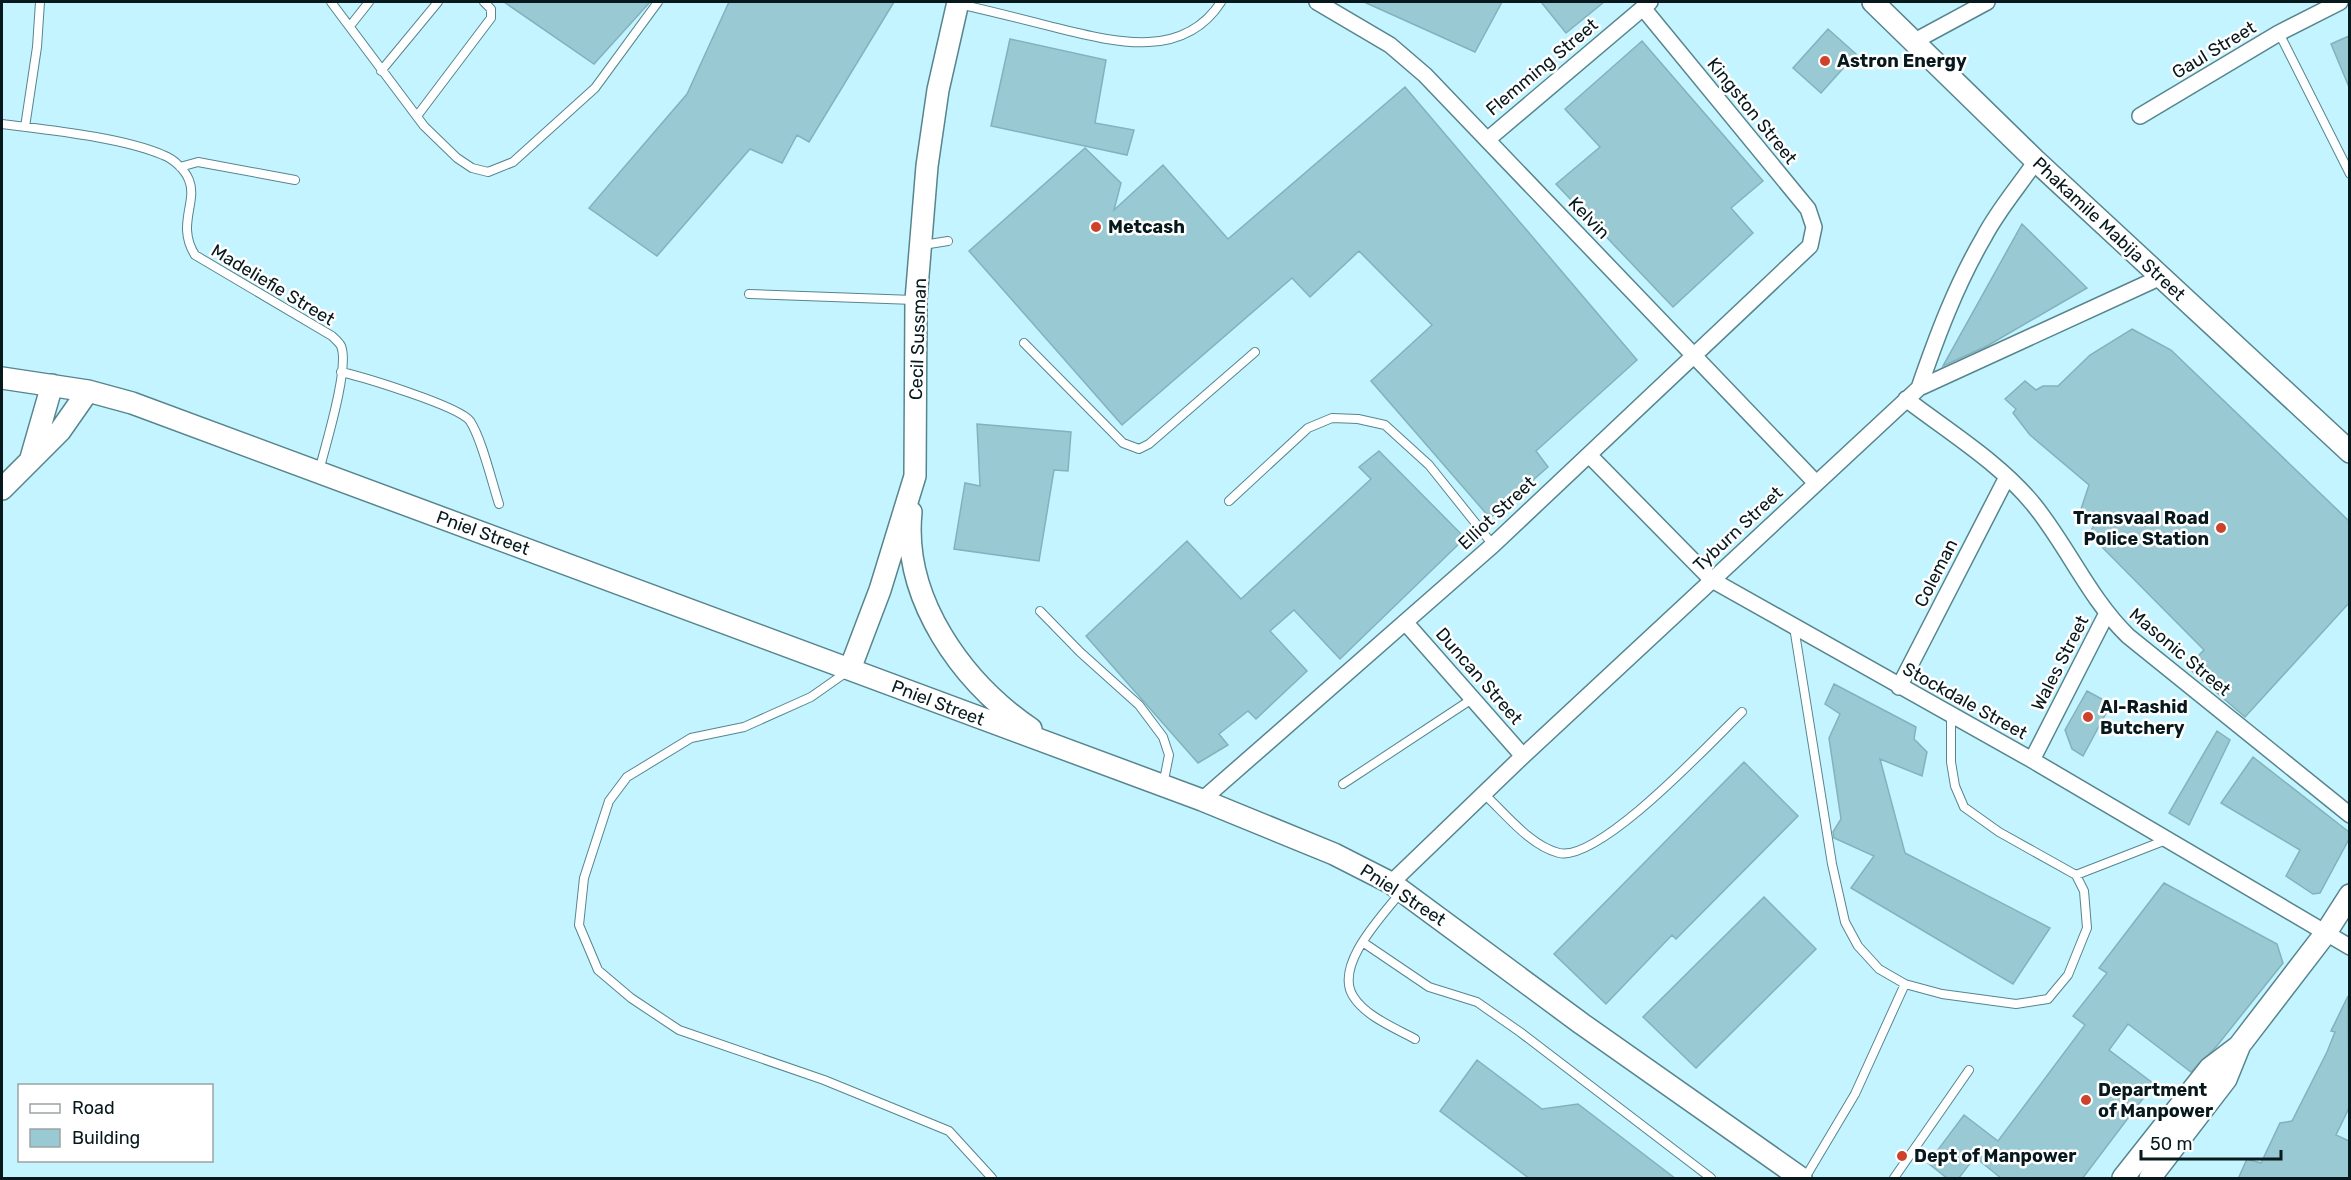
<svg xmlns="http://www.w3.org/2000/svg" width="2351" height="1180" font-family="Rubik,sans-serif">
	<rect width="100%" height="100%" fill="#c3f4ff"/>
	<path fill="#99c9d3" stroke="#83b2bc" stroke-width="1.5" d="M 504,2 L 650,2 L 594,64 Z
		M 729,2 L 894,2 L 809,142 L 797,135 L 782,163 L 750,149 L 657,256 L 589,208 L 687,94 Z
		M 1364,2 L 1502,2 L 1475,52 Z
		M 1541,2 L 1604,2 L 1566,33 Z
		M 1828,29 L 1856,54 L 1821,93 L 1793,68 Z
		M 2349,36 L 2349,87 L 2331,44 Z
		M 1010,39 L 1106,60 L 1095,123 L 1134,130 L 1127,155 L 991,126 Z
		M 1642,41 L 1763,181 L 1731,208 L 1753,233 L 1673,307 L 1556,184 L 1600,147 L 1565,109 Z
		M 1405,87 L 1637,360 L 1536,451 L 1548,467 L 1490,518 L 1371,381 L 1432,325 L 1359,251 L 1310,297 L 1292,278 L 1122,425 L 969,251 L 1085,148 L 1121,183 L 1114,210 L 1163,165 L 1228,239 Z
		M 2022,224 L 2087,288 L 1987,346 L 1943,366 Z
		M 2132,329 L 2171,350 L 2349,521 L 2349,603 L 2245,717 L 2187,667 L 2204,650 L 2089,534 L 2096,522 L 2081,509 L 2089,485 L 2030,435 L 2013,413 L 2016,409 L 2005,399 L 2025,381 L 2036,390 L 2043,386 L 2058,386 L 2090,355 Z
		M 977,424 L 1071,432 L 1068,471 L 1054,470 L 1039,561 L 954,549 L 965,483 L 980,486 Z
		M 1379,451 L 1465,538 L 1340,659 L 1294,610 L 1270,631 L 1307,671 L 1256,719 L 1248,711 L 1219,734 L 1228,745 L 1198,763 L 1086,636 L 1187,541 L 1241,599 L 1371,479 L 1359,467 Z
		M 1834,684 L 1916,727 L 1914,739 L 1927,752 L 1922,776 L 1880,759 L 1905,853 L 2050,928 L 2013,984 L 1851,888 L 1874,856 L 1834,838 L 1833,832 L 1841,819 L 1829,738 L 1840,714 L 1825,704 Z
		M 2087,691 L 2111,704 L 2083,756 L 2072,749 L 2065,730 Z
		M 2217,731 L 2230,740 L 2189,825 L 2169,813 Z
		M 2253,757 L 2349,832 L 2349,839 L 2320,893 L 2313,894 L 2286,876 L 2300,850 L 2221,803 Z
		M 1744,762 L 1798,816 L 1676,939 L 1672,935 L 1606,1004 L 1554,954 Z
		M 2164,883 L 2277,944 L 2283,963 L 2216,1047 L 2191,1072 L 2128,1024 L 2109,1050 L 2154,1084 L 2082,1179 L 2002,1179 L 1975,1157 L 1958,1179 L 1948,1179 L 1928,1163 L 1964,1115 L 1998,1141 L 2085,1025 L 2073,1016 L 2107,973 L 2099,968 Z
		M 1764,897 L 1816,949 L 1696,1068 L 1643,1017 Z
		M 2348,996 L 2349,1108 L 2336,1135 L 2349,1141 L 2349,1179 L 2238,1179 L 2247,1159 L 2261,1163 L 2280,1123 L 2292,1121 L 2327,1052 L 2335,1032 L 2331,1031 Z
		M 1477,1060 L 1542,1109 L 1578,1104 L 1676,1179 L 1530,1179 L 1440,1111 Z"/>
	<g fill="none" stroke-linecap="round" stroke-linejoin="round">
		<g stroke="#57858e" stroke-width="10">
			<path id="lane" d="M 331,2 L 424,126 L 457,158 L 472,168 L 488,172 L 513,162 L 595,88 L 658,2
				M 959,4 C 990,11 1022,19 1053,27 C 1111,41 1182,62 1221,2
				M 350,26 L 369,2
				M 2279,33 L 2350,174
				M 381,71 L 438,2
				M 417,116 L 491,18 L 491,9 L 484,2
				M 2,124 C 48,130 121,137 163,155 C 174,159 185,170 189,180 C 198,202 176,225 195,255 L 332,336 C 335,339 339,342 341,346 C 350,367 325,447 319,471
				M 25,127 L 37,47 L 40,2
				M 180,167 L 198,162 L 295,180
				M 923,245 L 948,241
				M 749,294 L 914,300
				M 1024,343 L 1123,443 L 1139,449 L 1149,444 L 1255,352
				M 341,372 C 363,377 459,406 470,421 C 482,439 492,483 499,504
				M 1229,501 L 1308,428 L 1332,418 L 1358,419 L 1385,425 L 1429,465 L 1493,545
				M 1040,611 L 1080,652 L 1139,705 L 1163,737 L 1169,755 L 1163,785
				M 1794,627 L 1832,864 L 1845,922 L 1858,946 L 1879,969 L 1905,984 L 1942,994 L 2016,1004 L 2048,999 L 2068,975 L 2087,928 L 2084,891 L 2076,875 L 1999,832 L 1964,807 L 1955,786 L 1951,762 L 1951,715
				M 848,671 L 811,697 L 744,727 L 691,738 L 627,777 L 609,801 L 584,878 L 579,925 L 598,970 L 631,998 L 679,1030 L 824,1080 L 949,1131 L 992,1178
				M 1343,784 L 1472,699
				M 1484,794 C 1505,813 1530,846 1559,853 C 1600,862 1711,742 1742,712
				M 2076,875 L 2166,840
				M 1401,892 C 1382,916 1334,965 1353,996 C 1365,1016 1395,1028 1415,1039
				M 1364,943 L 1429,987 L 1477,1002 L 1520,1032 L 1711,1178
				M 1805,1178 L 1855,1094 L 1905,984
				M 1894,1178 L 1969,1070"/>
		</g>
		<g stroke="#57858e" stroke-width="18">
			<path id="street" d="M 1317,2 L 1390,45 L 1425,75 L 1816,483
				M 1913,42 L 1987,2
				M 2140,116 L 2279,33 L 2340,2
				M 1487,140 L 1650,2
				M 1919,388 C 1937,336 1956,285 1984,237 C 1998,210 2019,186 2036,161
				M 1906,399 C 1949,432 2000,463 2034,505 C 2068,547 2089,598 2128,636 L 2350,815
				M 1589,455 L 1712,580 L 2032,760 L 2350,947
				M 1405,622 L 1523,756
				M 1899,687 L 2007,477
				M 2032,760 L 2106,615
				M 1202,800 L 1493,545 L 1810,246 L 1814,227 L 1808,209 L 1643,8
				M 1391,883 L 1523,756 L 1919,388 L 2161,277"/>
		</g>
		<g stroke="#57858e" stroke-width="24">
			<path id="secondary" d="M 1873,2 L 2036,161 L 2350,452
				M 2,378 L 88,391 L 132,403 L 1202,800 L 1334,854 L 1391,883 L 1582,1024 L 1801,1178
				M 31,458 L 52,385
				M 2,489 L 60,431 L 88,391
				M 911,512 C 902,599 962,682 1031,729
				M 850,669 L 880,590 L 915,476 L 916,300 L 927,166 L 938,90 L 958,2
				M 2123,1178 L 2210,1068 L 2239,1046 L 2325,934 L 2350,895
				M 2150,1178 L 2226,1079 L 2239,1047"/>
		</g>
		<use href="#lane" stroke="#fff" stroke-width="8"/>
		<use href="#street" stroke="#fff" stroke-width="15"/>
		<use href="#secondary" stroke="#fff" stroke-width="21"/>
	</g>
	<g fill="#ce422b" stroke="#fff" stroke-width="2">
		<circle cx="1825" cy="61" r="6"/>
		<circle cx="1096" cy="227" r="6"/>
		<circle cx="2221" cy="528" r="6"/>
		<circle cx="2088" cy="717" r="6"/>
		<circle cx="2086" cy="1100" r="6"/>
		<circle cx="1902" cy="1156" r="6"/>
	</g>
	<g text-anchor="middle" stroke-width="5" stroke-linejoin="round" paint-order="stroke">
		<g font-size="18" fill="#07191d" stroke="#fff">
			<text transform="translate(2214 50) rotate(-31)" y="6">Gaul Street</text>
			<text transform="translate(1542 67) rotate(-40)" y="6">Flemming Street</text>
			<text transform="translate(1752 111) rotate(51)" y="6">Kingston Street</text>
			<text transform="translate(1589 218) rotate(46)" y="6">Kelvin</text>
			<text transform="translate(2109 229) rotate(43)" y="6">Phakamile Mabija Street</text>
			<text transform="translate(273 285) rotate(31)" y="6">Madeliefie Street</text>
			<text transform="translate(918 339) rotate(-88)" y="6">Cecil Sussman</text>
			<text transform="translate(1497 513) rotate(-43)" y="6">Elliot Street</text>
			<text transform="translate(1738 529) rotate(-43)" y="6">Tyburn Street</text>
			<text transform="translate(483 533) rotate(20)" y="6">Pniel Street</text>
			<text transform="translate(1936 573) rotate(-63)" y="6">Coleman</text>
			<text transform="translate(2180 652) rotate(40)" y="6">Masonic Street</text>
			<text transform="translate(2060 663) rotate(-63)" y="6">Wales Street</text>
			<text transform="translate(1479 676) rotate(49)" y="6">Duncan Street</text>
			<text transform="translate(1965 701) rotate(29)" y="6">Stockdale Street</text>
			<text transform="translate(938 703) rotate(21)" y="6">Pniel Street</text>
			<text transform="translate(1403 895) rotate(33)" y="6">Pniel Street</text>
		</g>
		<g font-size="18" font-weight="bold" fill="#07191d" stroke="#fff" text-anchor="start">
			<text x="1837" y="67">Astron Energy</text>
			<text x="1108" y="233">Metcash</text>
			<text x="2209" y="524" text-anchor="end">Transvaal Road<tspan x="2209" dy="21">Police Station</tspan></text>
			<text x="2100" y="713">Al-Rashid<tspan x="2100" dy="21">Butchery</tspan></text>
			<text x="2098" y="1096">Department<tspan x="2098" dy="21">of Manpower</tspan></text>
			<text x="1914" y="1162">Dept of Manpower</text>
		</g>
	</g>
	<rect width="2351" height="1180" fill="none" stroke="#07191d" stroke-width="6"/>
	<rect x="18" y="1084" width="195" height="78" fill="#ffffff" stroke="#9ca3a5" stroke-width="1.5"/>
	<rect x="30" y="1104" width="30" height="9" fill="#ffffff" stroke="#9ca3a5" stroke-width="1.5"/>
	<text x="72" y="1114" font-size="18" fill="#07191d">Road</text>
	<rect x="30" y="1129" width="30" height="18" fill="#99c9d3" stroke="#9ca3a5" stroke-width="1.5"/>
	<text x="72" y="1144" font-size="18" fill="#07191d">Building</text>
	<path d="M2141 1150v9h140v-9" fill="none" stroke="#07191d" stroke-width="3"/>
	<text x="2150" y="1150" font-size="18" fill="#07191d" stroke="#ffffff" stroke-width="4.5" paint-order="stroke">50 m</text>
</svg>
